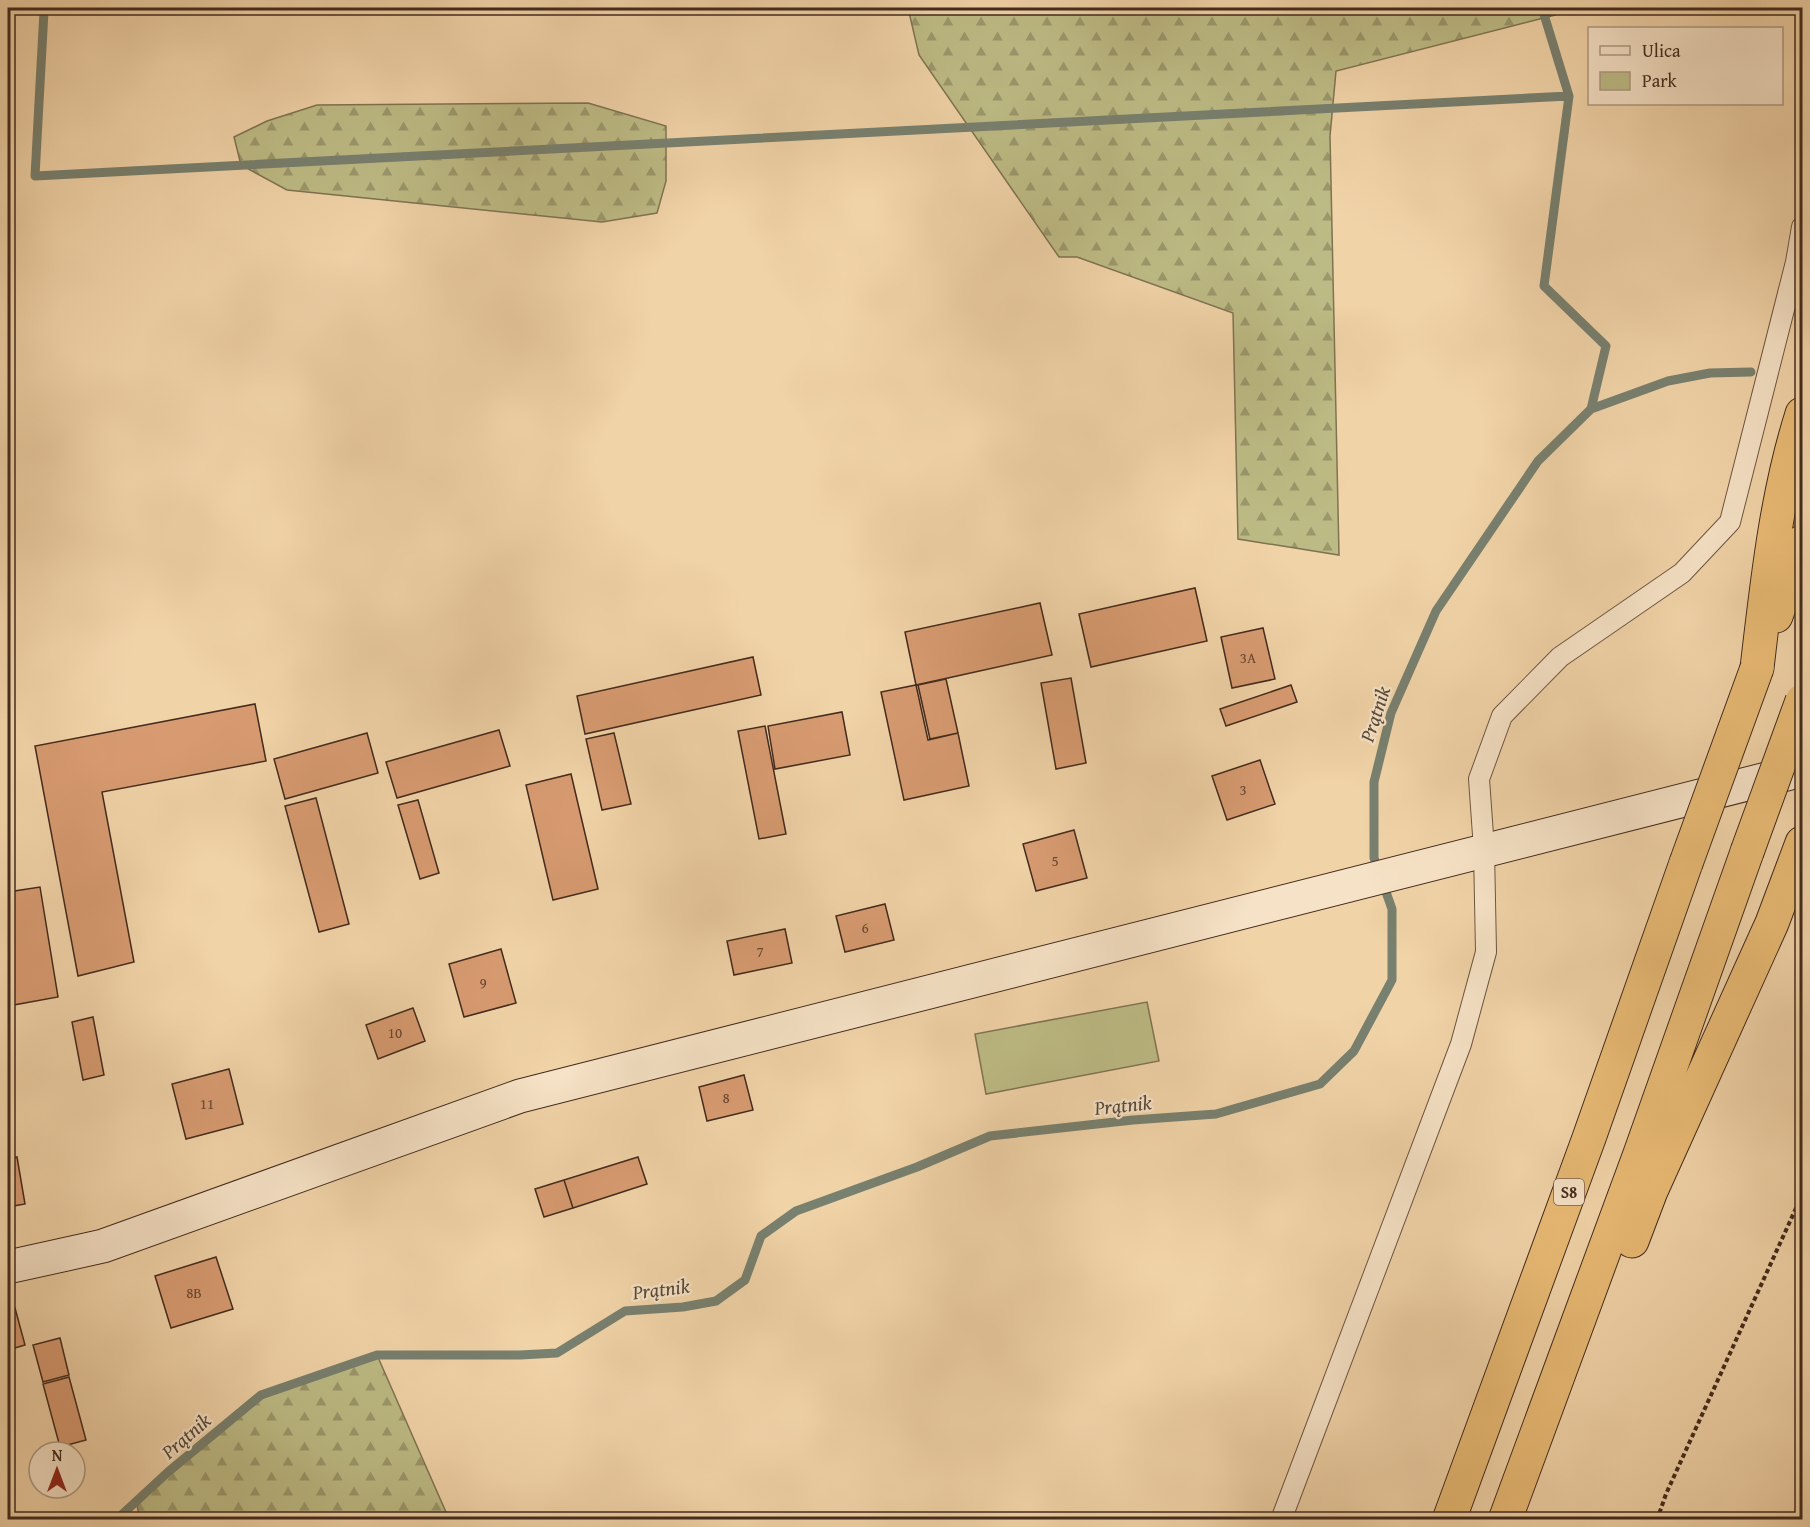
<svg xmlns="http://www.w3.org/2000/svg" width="1810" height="1527" font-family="'Gentium Book Plus',serif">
	<defs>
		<pattern id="forest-firs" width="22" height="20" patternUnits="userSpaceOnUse" patternTransform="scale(1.5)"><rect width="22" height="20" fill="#bdbb85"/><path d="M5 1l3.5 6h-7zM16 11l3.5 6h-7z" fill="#9b986c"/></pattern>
	</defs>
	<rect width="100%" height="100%" fill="#f1d3a8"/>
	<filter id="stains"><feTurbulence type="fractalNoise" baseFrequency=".00333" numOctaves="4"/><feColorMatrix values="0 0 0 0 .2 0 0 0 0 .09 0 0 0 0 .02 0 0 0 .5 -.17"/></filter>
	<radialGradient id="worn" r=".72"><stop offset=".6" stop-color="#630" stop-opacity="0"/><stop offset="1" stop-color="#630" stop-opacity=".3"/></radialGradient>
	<path fill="#bdbb85" stroke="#807351" stroke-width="1.5" d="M 1147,1002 L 1159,1061 L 986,1094 L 975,1034 Z"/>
	<path fill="url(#forest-firs)" stroke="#807351" stroke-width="1.5" d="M 908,8 L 1563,8 L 1555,15 L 1336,71 L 1330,136 L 1339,555 L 1238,539 L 1233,313 L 1077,257 L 1059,257 L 919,55 Z
		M 588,103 L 666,126 L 666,181 L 657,213 L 602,222 L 287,190 L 241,165 L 234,137 L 267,121 L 317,105 Z
		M 377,1355 L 449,1519 L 140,1519 L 136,1501 L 261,1395 Z"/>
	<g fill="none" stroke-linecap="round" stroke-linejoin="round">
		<path stroke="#78806f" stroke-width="9" d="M 1542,8 L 1569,96
			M 44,11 L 35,176 L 1569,96 L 1544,286 L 1606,346 L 1591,409
			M 116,1520 L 168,1472 L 261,1395 L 377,1355 L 520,1355 L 557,1353 L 625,1311 L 683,1307 L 716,1301 L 745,1280 L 761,1236 L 796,1211 L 917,1167 L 990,1136 L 1133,1120 L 1216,1114 L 1320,1084 L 1354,1051 L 1392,980 L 1392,909 L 1374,858 L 1374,782 L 1391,713 L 1436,611 L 1538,461 L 1591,409 L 1668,381 L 1710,373 L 1751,372"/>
	</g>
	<path fill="#d89b71" stroke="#432b1d" stroke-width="1.5" d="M 1195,588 L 1207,641 L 1091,667 L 1079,614 Z
		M 1040,603 L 1052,655 L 916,685 L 905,632 Z
		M 1263,628 L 1275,679 L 1232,688 L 1221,637 Z
		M 753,657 L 761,695 L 585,734 L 577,696 Z
		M 1071,678 L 1086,763 L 1056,769 L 1041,683 Z
		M 946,679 L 958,733 L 930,739 L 918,685 Z
		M 916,685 L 928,740 L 958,733 L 969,786 L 904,800 L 881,692 Z
		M 1291,685 L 1297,702 L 1226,726 L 1220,709 Z
		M 255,704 L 266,761 L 102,792 L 134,962 L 78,976 L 35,746 Z
		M 842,712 L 850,755 L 775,769 L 768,726 Z
		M 765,726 L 786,834 L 759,839 L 738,731 Z
		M 499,730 L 510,766 L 397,798 L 386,762 Z
		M 367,733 L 378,773 L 285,799 L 274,759 Z
		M 614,733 L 631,804 L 602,810 L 586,739 Z
		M 1260,760 L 1275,804 L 1227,820 L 1212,776 Z
		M 571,774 L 598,889 L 553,900 L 526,785 Z
		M 316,798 L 349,924 L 319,932 L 285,806 Z
		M 418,800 L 439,873 L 420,879 L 398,805 Z
		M 1074,830 L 1087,878 L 1036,891 L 1023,844 Z
		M 40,887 L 58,997 L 8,1006 L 8,892 Z
		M 885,904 L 894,940 L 845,952 L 836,916 Z
		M 785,929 L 792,963 L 734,975 L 727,941 Z
		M 501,949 L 516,1003 L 464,1017 L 449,964 Z
		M 413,1008 L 425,1041 L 378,1059 L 366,1025 Z
		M 93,1017 L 104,1075 L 83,1080 L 72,1022 Z
		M 229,1069 L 243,1124 L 186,1139 L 172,1084 Z
		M 744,1075 L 753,1110 L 707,1121 L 699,1087 Z
		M 17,1157 L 25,1204 L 8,1207 L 8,1159 Z
		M 638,1157 L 647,1184 L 573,1208 L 564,1180 Z
		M 564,1180 L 573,1208 L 544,1217 L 535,1189 Z
		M 216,1257 L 233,1309 L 171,1328 L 155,1276 Z
		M 15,1308 L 25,1345 L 8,1350 L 8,1310 Z
		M 60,1338 L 69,1375 L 43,1382 L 33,1345 Z
		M 69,1377 L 86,1440 L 60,1447 L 43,1384 Z"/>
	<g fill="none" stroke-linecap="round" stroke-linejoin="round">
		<g stroke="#6e5540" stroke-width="22">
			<path id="lane" d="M 1281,1520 L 1461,1044 L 1486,952 L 1484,849 L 1479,779 L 1502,716 L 1560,657 L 1682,573 L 1730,522 L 1796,262 L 1802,227"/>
		</g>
		<g stroke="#432b1d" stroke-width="35">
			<path id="secondary" d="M 8,1267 L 103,1246 L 520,1096 L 1802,770"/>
		</g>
		<g stroke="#432b1d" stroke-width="35">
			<path id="highway" d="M 1776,616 L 1802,542
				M 1757,668 C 1767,583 1776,496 1802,414
				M 1632,1241 L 1651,1191 L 1772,923 L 1802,843
				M 1449,1520 L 1589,1138 L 1686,863
				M 1505,1520 L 1641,1151 L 1747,852"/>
		</g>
		<path stroke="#432b1d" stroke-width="4" stroke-dasharray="4.5 3" stroke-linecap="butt" d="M 1657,1520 L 1666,1494 L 1802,1195"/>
		<use href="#lane" stroke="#f6e2c6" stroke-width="20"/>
		<use href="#secondary" stroke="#f6e2c6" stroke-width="33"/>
		<use href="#highway" stroke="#e8ba74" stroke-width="33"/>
		<g stroke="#432b1d" stroke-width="35" stroke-linecap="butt">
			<path id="highway-bridge" d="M 1747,852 L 1802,701
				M 1686,863 L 1757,668"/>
		</g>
		<use href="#highway-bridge" stroke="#e8ba74" stroke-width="33"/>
	</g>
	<g text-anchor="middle" stroke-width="4.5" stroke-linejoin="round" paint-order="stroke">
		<g font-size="15" fill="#684732">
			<text x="1248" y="663">3A</text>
			<text x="1243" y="795">3</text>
			<text x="1055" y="866">5</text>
			<text x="865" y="933">6</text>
			<text x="760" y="957">7</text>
			<text x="483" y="988">9</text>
			<text x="395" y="1038">10</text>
			<text x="726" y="1103">8</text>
			<text x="207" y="1109">11</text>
			<text x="194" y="1298">8B</text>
		</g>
		<rect fill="#f6e2c6" stroke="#796250" stroke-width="1.5" x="1554" y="1179" width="30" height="26" rx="4.5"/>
		<g font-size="16" font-weight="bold" fill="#432b1d">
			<text x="1569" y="1198">S8</text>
		</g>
		<g font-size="20" font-style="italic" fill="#554738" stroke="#f6e2c6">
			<text transform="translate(1375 714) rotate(-72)" y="7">Prątnik</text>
			<text transform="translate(1123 1105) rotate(-6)" y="7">Prątnik</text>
			<text transform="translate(661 1289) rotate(-7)" y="7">Prątnik</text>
			<text transform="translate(186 1436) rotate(-41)" y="7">Prątnik</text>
		</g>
	</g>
	<rect width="1810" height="1527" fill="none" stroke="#f1d3a8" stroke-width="30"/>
	<rect x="9" y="9" width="1792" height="1509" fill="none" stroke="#432b1d" stroke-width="3"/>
	<rect x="15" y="15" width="1780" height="1497" fill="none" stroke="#432b1d" stroke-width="1.5"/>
	<rect x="1588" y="27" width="195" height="78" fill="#f6e2c6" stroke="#ae9982" stroke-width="1.5"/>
	<rect x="1600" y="46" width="30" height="9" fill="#f6e2c6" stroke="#ae9982" stroke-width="1.5"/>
	<text x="1642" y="57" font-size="18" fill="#432b1d">Ulica</text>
	<rect x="1600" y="72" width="30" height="18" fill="#bdbb85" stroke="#ae9982" stroke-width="1.5"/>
	<text x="1642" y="87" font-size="18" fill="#432b1d">Park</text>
	<g transform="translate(57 1470)"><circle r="28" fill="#f6e2c6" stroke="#ae9982" stroke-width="1.5"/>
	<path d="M0-4.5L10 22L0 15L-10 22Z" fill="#8f2418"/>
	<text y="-9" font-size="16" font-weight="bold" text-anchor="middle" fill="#432b1d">N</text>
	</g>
	<rect width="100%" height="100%" filter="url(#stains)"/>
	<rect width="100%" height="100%" fill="url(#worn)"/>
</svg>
